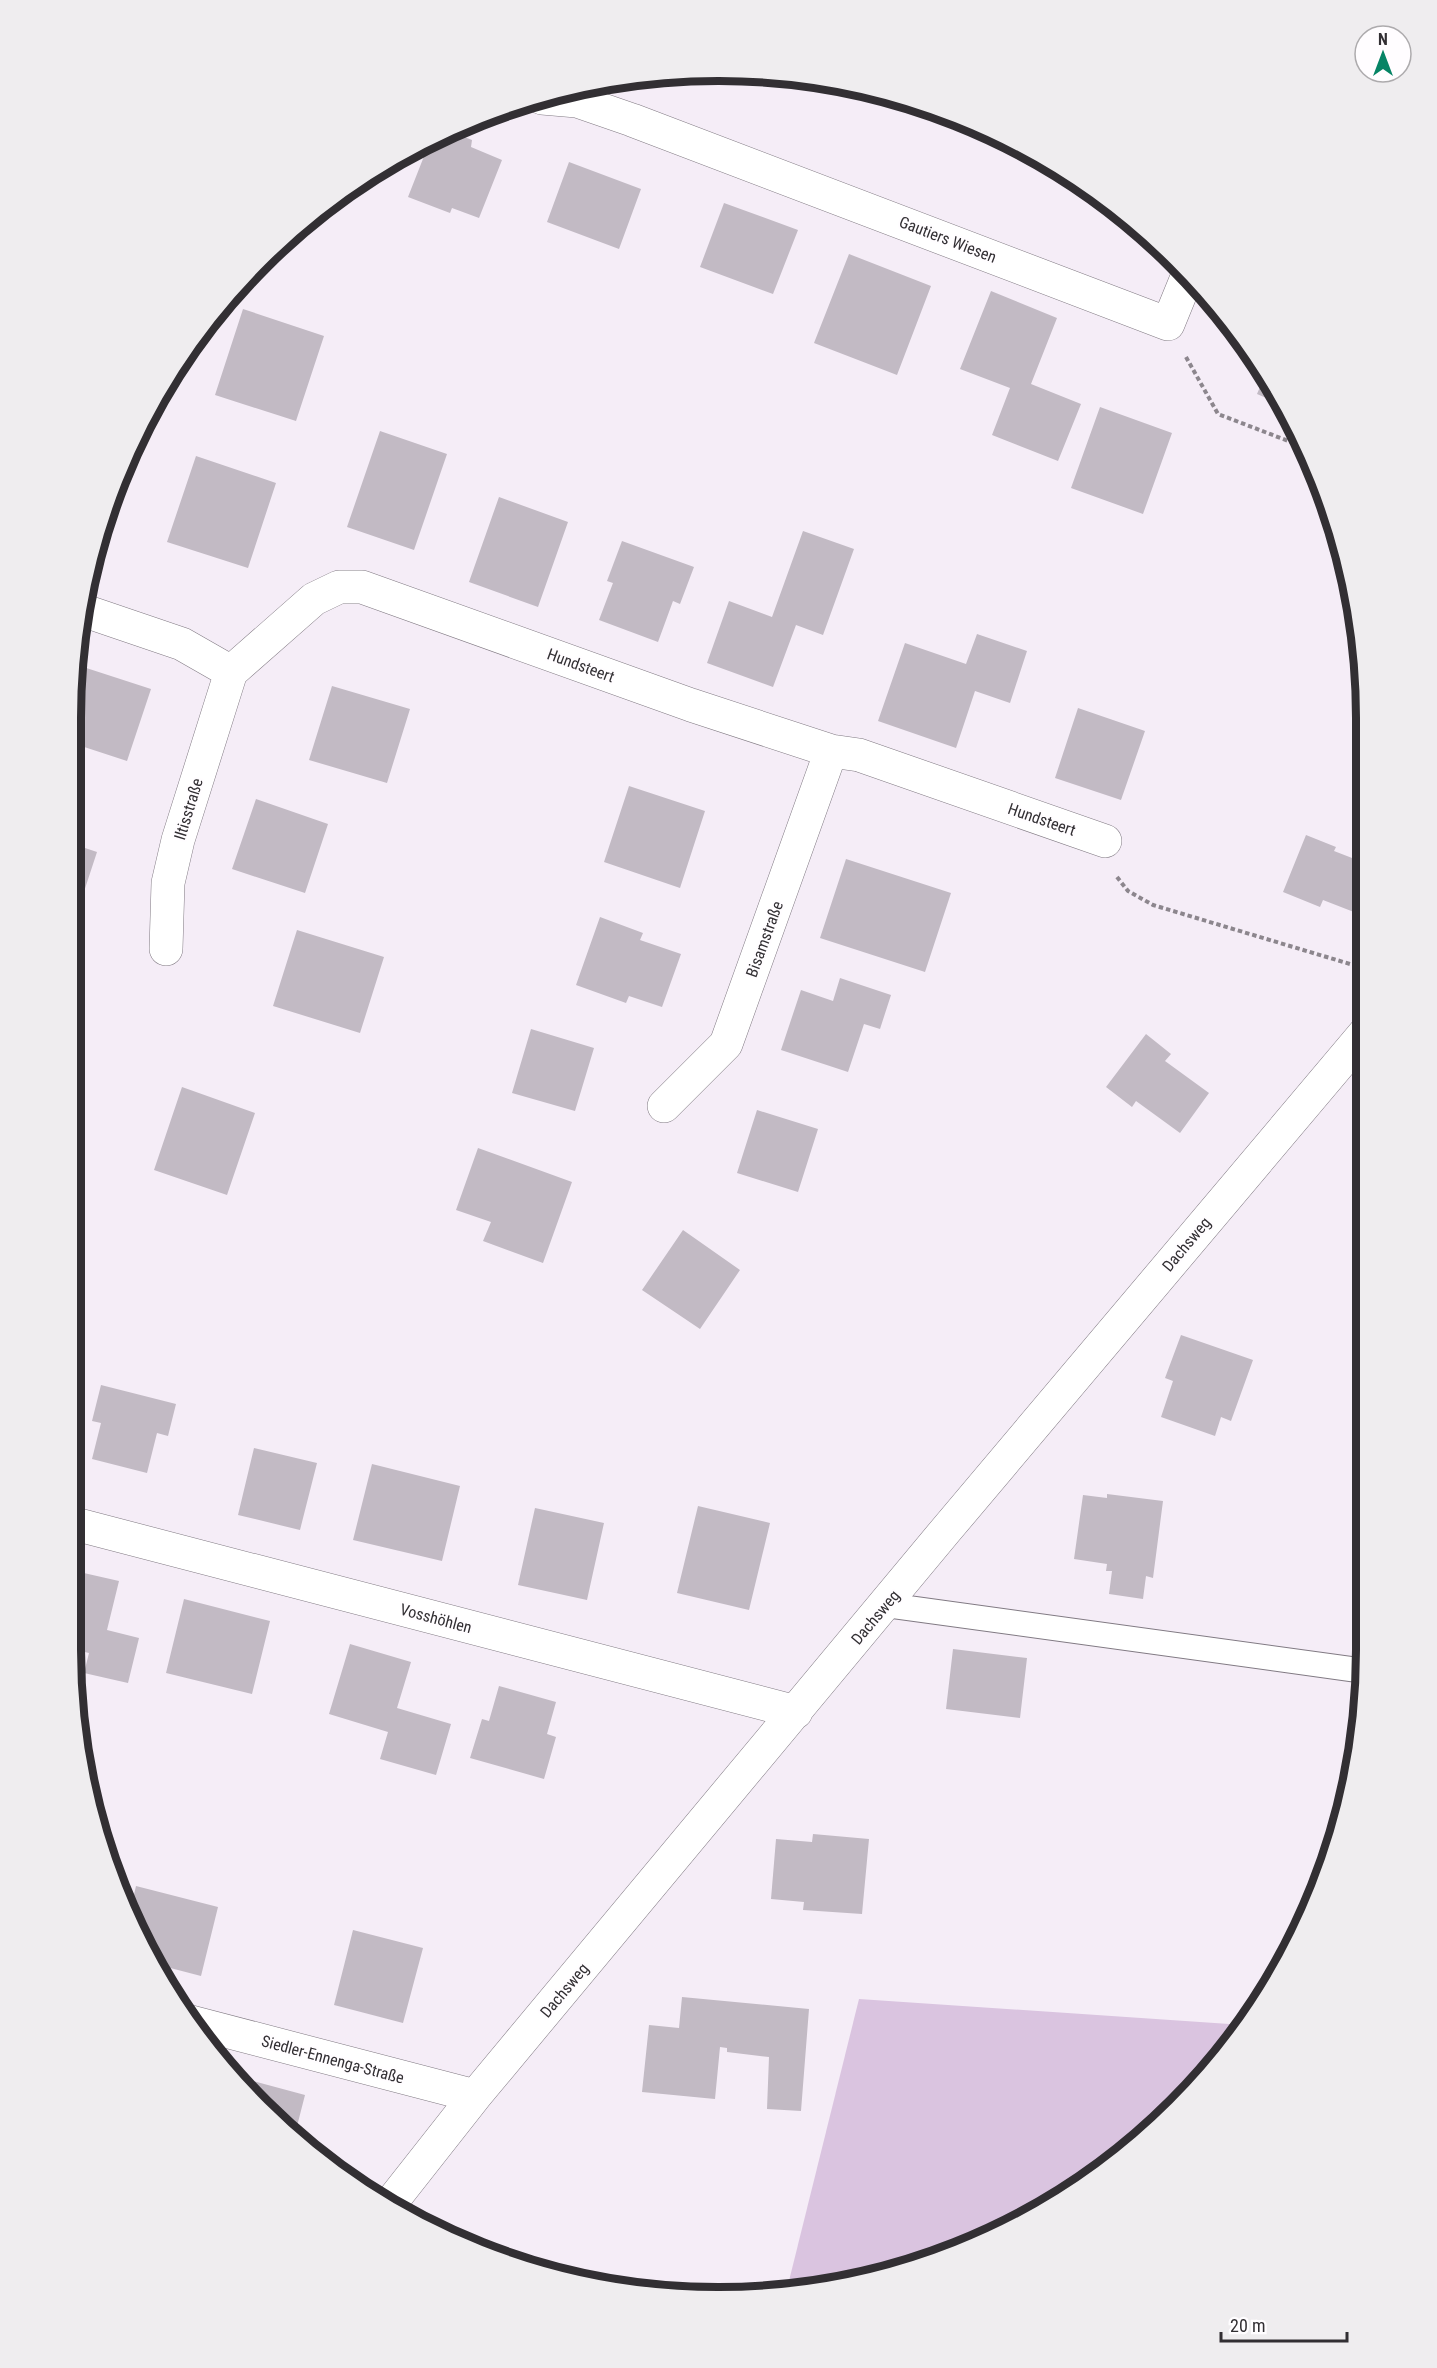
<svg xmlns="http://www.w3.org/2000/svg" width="1437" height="2368" font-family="'Roboto Condensed',sans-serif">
	<rect width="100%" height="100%" fill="#f5edf7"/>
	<path fill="#dac4e0" d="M 859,1999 L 1244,2025 L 1177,2107 L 1113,2164 L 1005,2231 L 926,2263 L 803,2292 L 786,2293 Z"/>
	<path fill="#c2bac4" d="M 449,131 L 472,140 L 471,147 L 502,160 L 479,218 L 452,208 L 450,213 L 408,197 L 430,141 Z
		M 569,162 L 641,189 L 619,249 L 547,222 Z
		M 724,203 L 798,230 L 773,294 L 700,267 Z
		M 849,254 L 931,286 L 897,375 L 814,343 Z
		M 991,291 L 1057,318 L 1031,384 L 1081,404 L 1058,461 L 992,435 L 1010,388 L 960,369 Z
		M 243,309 L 324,336 L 296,421 L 215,395 Z
		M 1265,375 L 1280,395 L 1285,406 L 1257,394 Z
		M 1100,407 L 1172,433 L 1143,514 L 1071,488 Z
		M 380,431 L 447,454 L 414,550 L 347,527 Z
		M 196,456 L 276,483 L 248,568 L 167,542 Z
		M 116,488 L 107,519 L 103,518 L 105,510 Z
		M 499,497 L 568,522 L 538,607 L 469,582 Z
		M 803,531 L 854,549 L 823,635 L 796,625 L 773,687 L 707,663 L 729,601 L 772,617 Z
		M 622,541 L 694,567 L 680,604 L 673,601 L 658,642 L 599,620 L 613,583 L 607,581 Z
		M 977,634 L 1027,651 L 1010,703 L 975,691 L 956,748 L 878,721 L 905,643 L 966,664 Z
		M 74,664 L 151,689 L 127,761 L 72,743 L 72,676 Z
		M 332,686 L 410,709 L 387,783 L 309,760 Z
		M 1078,708 L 1145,731 L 1121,800 L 1055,778 Z
		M 629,786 L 705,811 L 680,888 L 604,862 Z
		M 256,799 L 328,824 L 305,893 L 232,869 Z
		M 1306,835 L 1336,847 L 1334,851 L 1365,863 L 1365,900 L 1359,914 L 1323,900 L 1320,907 L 1283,892 Z
		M 73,844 L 97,852 L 75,919 L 73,918 Z
		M 846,859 L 951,893 L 925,972 L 820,938 Z
		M 600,917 L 643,933 L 640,940 L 681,954 L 662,1007 L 629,996 L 626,1003 L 576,985 Z
		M 297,930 L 384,957 L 360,1033 L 273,1006 Z
		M 840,978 L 891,995 L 880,1029 L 864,1024 L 848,1072 L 781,1050 L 801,990 L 833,1001 Z
		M 531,1029 L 594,1048 L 575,1111 L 512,1093 Z
		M 1146,1034 L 1171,1054 L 1165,1061 L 1209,1093 L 1180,1133 L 1136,1101 L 1132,1107 L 1106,1087 Z
		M 182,1087 L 255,1113 L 227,1195 L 154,1170 Z
		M 757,1110 L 818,1129 L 798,1192 L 737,1173 Z
		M 478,1148 L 572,1182 L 543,1263 L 483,1241 L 491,1222 L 456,1210 Z
		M 683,1230 L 740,1270 L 700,1329 L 642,1290 Z
		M 1181,1335 L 1253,1360 L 1231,1421 L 1221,1417 L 1215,1436 L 1161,1417 L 1173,1381 L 1165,1378 Z
		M 101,1385 L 176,1404 L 168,1436 L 157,1433 L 147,1473 L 92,1459 L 101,1423 L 92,1421 Z
		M 254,1448 L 317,1463 L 300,1530 L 238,1515 Z
		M 372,1464 L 460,1486 L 442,1561 L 353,1540 Z
		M 1107,1494 L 1163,1501 L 1153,1578 L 1146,1576 L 1143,1599 L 1109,1594 L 1112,1571 L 1106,1571 L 1107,1564 L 1074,1559 L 1083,1495 L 1107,1498 Z
		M 698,1506 L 770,1523 L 749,1610 L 677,1593 Z
		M 535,1508 L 604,1523 L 587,1600 L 518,1585 Z
		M 75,1571 L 119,1581 L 107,1630 L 139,1638 L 128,1683 L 84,1673 L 89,1653 L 76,1650 Z
		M 184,1599 L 270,1621 L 252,1694 L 166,1673 Z
		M 350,1644 L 411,1662 L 397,1708 L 451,1724 L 436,1775 L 380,1759 L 388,1732 L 329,1714 Z
		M 953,1649 L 1027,1658 L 1020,1718 L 946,1709 Z
		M 499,1686 L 556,1702 L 547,1734 L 556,1737 L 544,1779 L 470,1758 L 482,1719 L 489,1721 Z
		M 813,1834 L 869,1839 L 862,1914 L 803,1910 L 804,1902 L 771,1899 L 776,1839 L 812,1842 Z
		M 136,1886 L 218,1907 L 201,1976 L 155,1964 L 137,1936 L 129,1916 Z
		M 353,1930 L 423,1948 L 403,2023 L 334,2005 Z
		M 682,1997 L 809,2009 L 801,2111 L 767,2109 L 769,2057 L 727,2052 L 727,2048 L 720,2047 L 715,2099 L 642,2092 L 649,2025 L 679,2028 Z
		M 249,2080 L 305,2095 L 295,2134 L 247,2087 Z
		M 567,2277 L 602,2280 L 601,2286 L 592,2285 Z"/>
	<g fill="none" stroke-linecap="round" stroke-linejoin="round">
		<g stroke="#817a83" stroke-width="26">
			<path id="service" d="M 886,1605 L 1365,1671"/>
		</g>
		<g stroke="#817a83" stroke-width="34">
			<path id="minor" d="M 542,98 L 577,101 L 632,120 L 1168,324 L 1188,275
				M 85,611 L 182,644 L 231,672 L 314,599 L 339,587 L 362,587 L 691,705 L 831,751 L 859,755 L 1105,841
				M 166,949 L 168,883 L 178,840 L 231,672
				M 664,1106 L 726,1044 L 831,751
				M 75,1524 L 796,1712
				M 191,2022 L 475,2096
				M 390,2204 L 475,2096 L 946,1530 L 1365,1033"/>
		</g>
		<path stroke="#8c868d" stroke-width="4" stroke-dasharray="4.5 3" stroke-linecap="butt" d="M 1186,357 L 1218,414 L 1304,447
			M 1117,877 L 1128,891 L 1153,905 L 1360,967 L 1365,975"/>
		<use href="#service" stroke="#fff" stroke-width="24"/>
		<use href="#minor" stroke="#fff" stroke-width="33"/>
	</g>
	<g text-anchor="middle" stroke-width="4.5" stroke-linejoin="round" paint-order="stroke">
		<g font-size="16" fill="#322f33" stroke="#fffdff">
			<text transform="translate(948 239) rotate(21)" y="6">Gautiers Wiesen</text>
			<text transform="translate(581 665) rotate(20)" y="6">Hundsteert</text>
			<text transform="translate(188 809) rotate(-73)" y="6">Iltisstraße</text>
			<text transform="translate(1042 819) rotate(19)" y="6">Hundsteert</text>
			<text transform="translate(764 939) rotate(-70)" y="6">Bisamstraße</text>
			<text transform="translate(1186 1244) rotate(-50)" y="6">Dachsweg</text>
			<text transform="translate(875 1617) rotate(-50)" y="6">Dachsweg</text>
			<text transform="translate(436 1618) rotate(15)" y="6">Vosshöhlen</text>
			<text transform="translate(564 1990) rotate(-50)" y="6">Dachsweg</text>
			<text transform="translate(333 2059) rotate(15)" y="6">Siedler-Ennenga-Straße</text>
		</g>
	</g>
	<path d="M0 0H1437V2368H0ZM718 81H719A637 637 0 0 1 1356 718V1650A637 637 0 0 1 719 2287H718A637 637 0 0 1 81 1650V718A637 637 0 0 1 718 81Z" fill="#efedef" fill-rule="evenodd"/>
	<path fill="none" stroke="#322f33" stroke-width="8" d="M718 81H719A637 637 0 0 1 1356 718V1650A637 637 0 0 1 719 2287H718A637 637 0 0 1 81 1650V718A637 637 0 0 1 718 81Z"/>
	<g transform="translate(1383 54)"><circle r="28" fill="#fffdff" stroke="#adabad" stroke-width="1.5"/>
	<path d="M0-4.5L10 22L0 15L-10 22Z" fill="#068465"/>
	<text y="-9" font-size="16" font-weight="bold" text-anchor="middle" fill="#322f33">N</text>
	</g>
	<path d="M1221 2332v9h126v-9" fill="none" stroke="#322f33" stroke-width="3"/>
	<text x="1230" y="2332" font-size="18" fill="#322f33" stroke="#fffdff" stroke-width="4.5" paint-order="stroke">20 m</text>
</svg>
